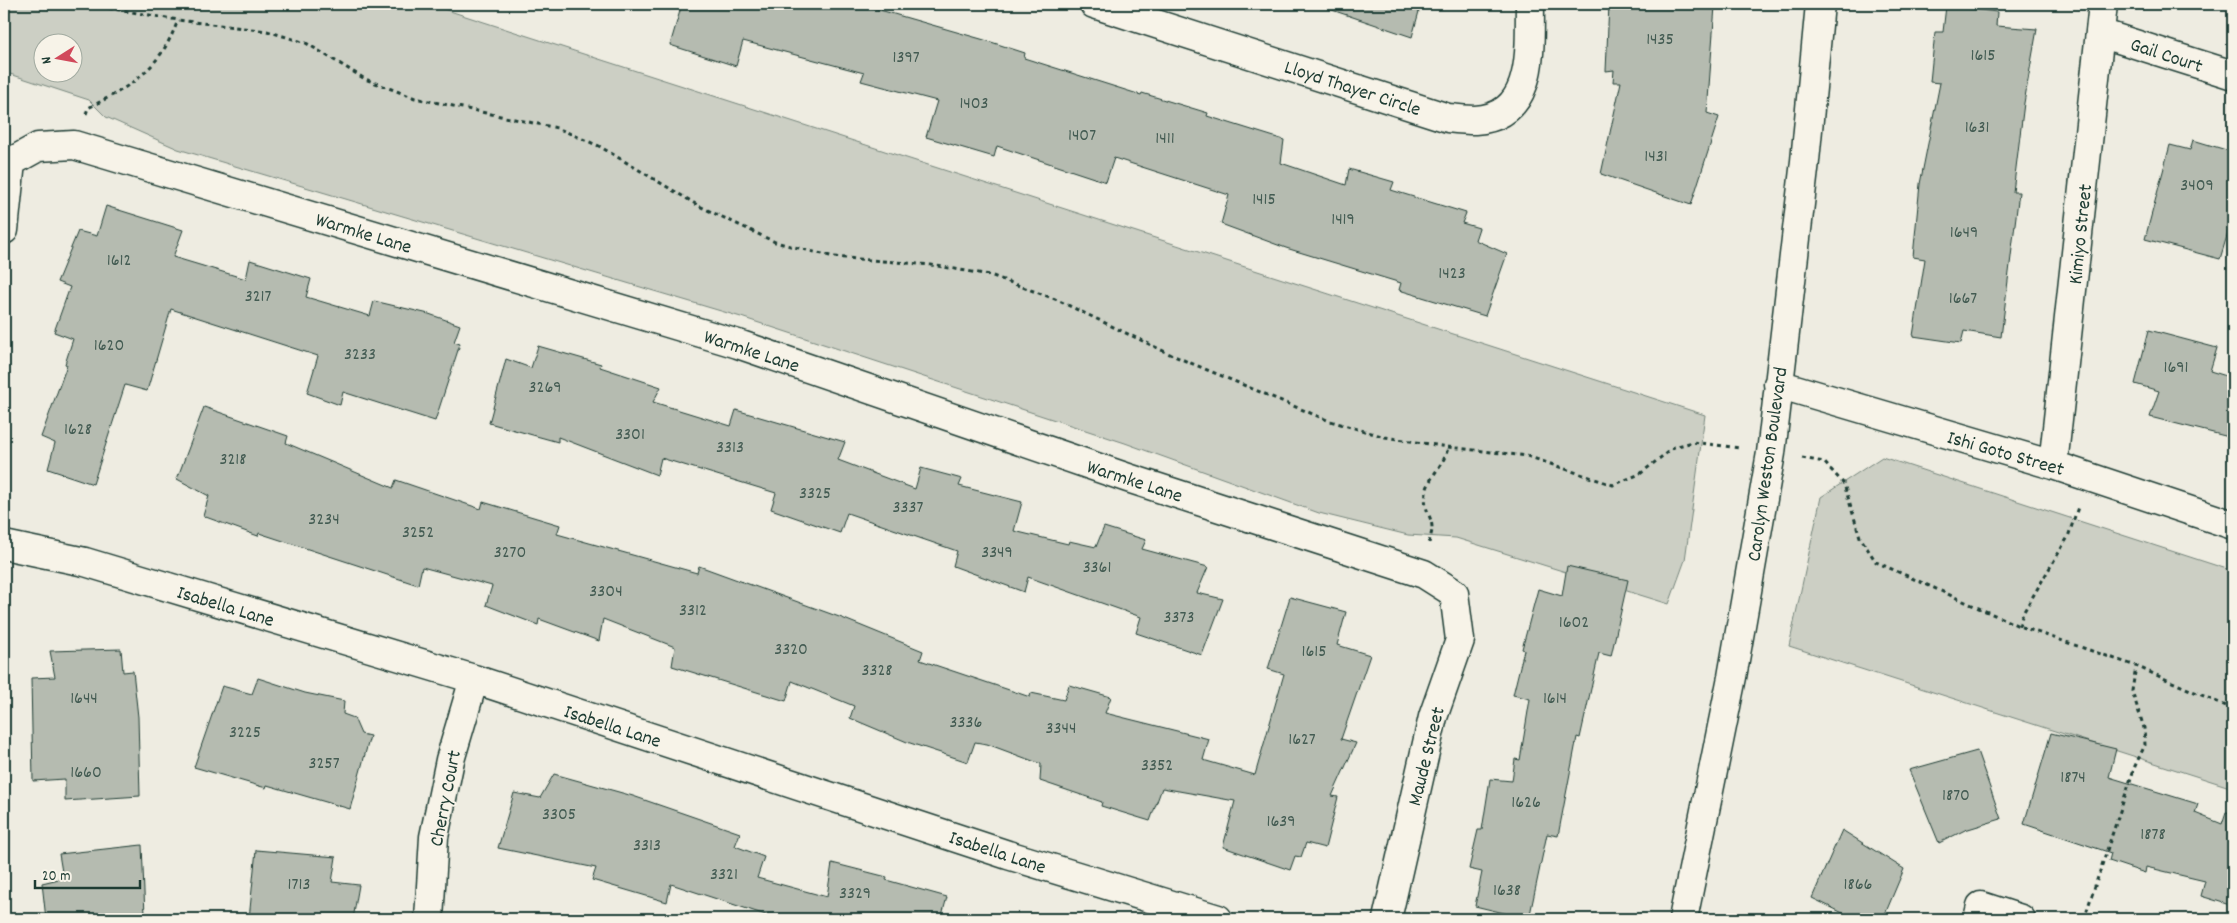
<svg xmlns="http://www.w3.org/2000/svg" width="2237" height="923" font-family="Dekko,sans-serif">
	<rect width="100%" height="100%" fill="#eeece1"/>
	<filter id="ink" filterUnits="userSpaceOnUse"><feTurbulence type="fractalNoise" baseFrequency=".02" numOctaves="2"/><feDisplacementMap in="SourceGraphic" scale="10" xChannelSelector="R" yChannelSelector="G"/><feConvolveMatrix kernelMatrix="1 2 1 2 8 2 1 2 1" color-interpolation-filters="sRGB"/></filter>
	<g filter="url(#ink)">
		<path fill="#cccfc4" stroke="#76867c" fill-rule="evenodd" d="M 4,4 L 428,4 L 1705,415 L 1685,560 L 1669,604 L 1456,538 L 1408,535 L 1319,513 L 1125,443 L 741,317 L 178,149 L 106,117 L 89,100 L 4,72 ZM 42,42 L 72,42 L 72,72 L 42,72 Z
			M 1882,457 L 2233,571 L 2233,788 L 1789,646 L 1821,497 Z"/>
		<path fill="#b5bbb0" stroke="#1f3d34" d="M 682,4 L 859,4 L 988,41 L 1025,53 L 1024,58 L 1141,95 L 1142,93 L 1208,113 L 1207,116 L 1284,140 L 1281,163 L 1346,185 L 1349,169 L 1394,182 L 1391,190 L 1466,213 L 1462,223 L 1479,228 L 1475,240 L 1507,254 L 1485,316 L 1399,290 L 1401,283 L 1286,248 L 1221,224 L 1229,195 L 1114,158 L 1106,182 L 997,146 L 994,157 L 926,137 L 937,101 L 861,81 L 864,73 L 743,41 L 736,66 L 670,45 Z
			M 1330,4 L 1421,4 L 1412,37 L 1329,9 Z
			M 1609,4 L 1715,6 L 1707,113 L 1719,117 L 1691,205 L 1601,174 L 1621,82 L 1613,82 L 1614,70 L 1606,71 Z
			M 1946,6 L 1997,12 L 1996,26 L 2037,29 L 2024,103 L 2013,192 L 2019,192 L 2001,337 L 1964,331 L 1961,343 L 1913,336 L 1925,259 L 1913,257 L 1920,184 L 1940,83 L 1930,82 L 1935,32 L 1943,32 Z
			M 2193,140 L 2233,152 L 2233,216 L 2220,259 L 2145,239 L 2170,145 L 2190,150 Z
			M 106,206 L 183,230 L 173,257 L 246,279 L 250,260 L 311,279 L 306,297 L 370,316 L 374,301 L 429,314 L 460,325 L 454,342 L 460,344 L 435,421 L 343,392 L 340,405 L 307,393 L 318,356 L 171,309 L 147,391 L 125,385 L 93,484 L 48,469 L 55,443 L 41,437 L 67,365 L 65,364 L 73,339 L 54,332 L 70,287 L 57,282 L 78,231 L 97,236 Z
			M 2149,330 L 2217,348 L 2210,371 L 2233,378 L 2233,438 L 2150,417 L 2159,391 L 2135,384 Z
			M 538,346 L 601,364 L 600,367 L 661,387 L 653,402 L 731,426 L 736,410 L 845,442 L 838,460 L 915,489 L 921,468 L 962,479 L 959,486 L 1022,502 L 1014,531 L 1068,544 L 1069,541 L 1096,547 L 1104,527 L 1146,540 L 1142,549 L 1208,567 L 1197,593 L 1223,599 L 1202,655 L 1136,633 L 1141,617 L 1028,577 L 1024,592 L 953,566 L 957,551 L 847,513 L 840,533 L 771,509 L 776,493 L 661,458 L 657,475 L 558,437 L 558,442 L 489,423 L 506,359 L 531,368 Z
			M 204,407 L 288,436 L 286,443 L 393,488 L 396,480 L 481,509 L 483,502 L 560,525 L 557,534 L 697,573 L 699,566 L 842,618 L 923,651 L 920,660 L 1030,697 L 1031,693 L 1064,700 L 1069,685 L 1111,697 L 1105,713 L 1209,739 L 1203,760 L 1255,775 L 1284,674 L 1268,669 L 1290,597 L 1346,612 L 1337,645 L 1370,655 L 1341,739 L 1356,743 L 1332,796 L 1338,797 L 1325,848 L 1306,843 L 1301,857 L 1295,856 L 1290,870 L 1223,847 L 1235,801 L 1162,788 L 1150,821 L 1101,806 L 1102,802 L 1040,781 L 1041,764 L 987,744 L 975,742 L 968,762 L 907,742 L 850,718 L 854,706 L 792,681 L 786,701 L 672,666 L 675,647 L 603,619 L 599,641 L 539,619 L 538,625 L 486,605 L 492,586 L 422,567 L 418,585 L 259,533 L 258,536 L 203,516 L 209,496 L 177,479 Z
			M 1567,566 L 1628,580 L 1611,656 L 1599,653 L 1580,738 L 1577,737 L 1558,836 L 1547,834 L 1529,919 L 1475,906 L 1482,872 L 1469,869 L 1478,830 L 1482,830 L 1490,779 L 1512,781 L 1515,759 L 1520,760 L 1530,699 L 1513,695 L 1524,650 L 1522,649 L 1538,589 L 1562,596 Z
			M 121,649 L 123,672 L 133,671 L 138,717 L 140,796 L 65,801 L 65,779 L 33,781 L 31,678 L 55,677 L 50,651 Z
			M 258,678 L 305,693 L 344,701 L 343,714 L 354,718 L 361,734 L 370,736 L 350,809 L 267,785 L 266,788 L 194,767 L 222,686 L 252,694 Z
			M 2051,733 L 2116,749 L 2109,777 L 2198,804 L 2195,813 L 2222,824 L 2226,812 L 2233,813 L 2233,906 L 2201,896 L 2205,881 L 2146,867 L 2145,873 L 2109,861 L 2111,853 L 2024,824 Z
			M 1977,751 L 2001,819 L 1965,830 L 1939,843 L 1909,770 Z
			M 554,774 L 633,796 L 740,833 L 735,846 L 764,857 L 757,878 L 827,897 L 832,863 L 887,877 L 886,880 L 947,897 L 941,919 L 778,919 L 671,884 L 667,902 L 592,880 L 596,868 L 498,848 L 514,793 L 540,798 Z
			M 1842,830 L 1904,869 L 1883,919 L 1855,919 L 1812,898 Z
			M 142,845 L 145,915 L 101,919 L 46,919 L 42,883 L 63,878 L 59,854 Z
			M 256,850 L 336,857 L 332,882 L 359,885 L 353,919 L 249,919 Z"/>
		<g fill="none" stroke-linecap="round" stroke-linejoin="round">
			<g stroke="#1f3d34" stroke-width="31">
				<path id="minor" d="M 1094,4 L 1448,118 C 1457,119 1466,120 1475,120 C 1537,116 1529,47 1530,4
					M 2100,33 L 2233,75
					M 4,230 L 11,162 L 38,147 L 74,145 L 738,344 L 1128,478 L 1424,574 L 1454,593 L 1460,640 L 1433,717 L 1387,919
					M 1778,384 L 2053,465 L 2233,525
					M 2053,465 L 2103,4
					M 4,545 L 85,562 L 474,679 L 1008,855 L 1218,919
					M 429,919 L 434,837 L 450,760 L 474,679
					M 1683,919 L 1732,677 L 1771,453 L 1805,161 L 1820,4
					M 1978,919 L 1981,906 L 2021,919"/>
			</g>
			<path stroke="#1f3d34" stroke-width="3" stroke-dasharray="4 4" stroke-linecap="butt" d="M 85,4 L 178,20 L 267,31 L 306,43 L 365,79 L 415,98 L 557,128 L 599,146 L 699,206 L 775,242 L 834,257 L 931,265 L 990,275 L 1055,299 L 1174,356 L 1327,420 L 1385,437 L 1448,447 L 1527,456 L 1613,485 L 1640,474 L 1674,447 L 1693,442 L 1739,448
				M 86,114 L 88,108 C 132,86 160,69 178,20
				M 1802,458 L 1824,462 L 1844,484 L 1860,537 L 1876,562 L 2019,626 L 2136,666 L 2233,709
				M 1429,543 C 1430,538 1432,533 1432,528 C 1432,515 1423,511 1426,493 C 1429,475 1445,465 1448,447
				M 2019,626 L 2023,613 L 2068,537 L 2078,507
				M 2084,919 L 2135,766 L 2145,745 L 2144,728 L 2132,691 L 2136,666"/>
			<use href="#minor" stroke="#f7f3e8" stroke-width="28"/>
		</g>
	</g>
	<g text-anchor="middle" stroke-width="4" stroke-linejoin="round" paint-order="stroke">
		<g font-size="18" fill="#445c53">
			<text x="1660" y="44">1435</text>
			<text x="1983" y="60">1615</text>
			<text x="906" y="62">1397</text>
			<text x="974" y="108">1403</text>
			<text x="1977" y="132">1631</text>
			<text x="1082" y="140">1407</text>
			<text x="1165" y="143">1411</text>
			<text x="1656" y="161">1431</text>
			<text x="2197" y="190">3409</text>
			<text x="1264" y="204">1415</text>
			<text x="1343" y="224">1419</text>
			<text x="1964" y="237">1649</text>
			<text x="119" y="265">1612</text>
			<text x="1452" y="278">1423</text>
			<text x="258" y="301">3217</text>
			<text x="1963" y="303">1667</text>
			<text x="109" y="350">1620</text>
			<text x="360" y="359">3233</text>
			<text x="2176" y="372">1691</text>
			<text x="545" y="392">3269</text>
			<text x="78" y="434">1628</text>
			<text x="630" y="439">3301</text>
			<text x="730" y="452">3313</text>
			<text x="233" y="464">3218</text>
			<text x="815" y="498">3325</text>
			<text x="908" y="512">3337</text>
			<text x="324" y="524">3234</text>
			<text x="418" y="537">3252</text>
			<text x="510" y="557">3270</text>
			<text x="997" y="557">3349</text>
			<text x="1097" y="572">3361</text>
			<text x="606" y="596">3304</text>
			<text x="693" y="615">3312</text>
			<text x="1179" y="622">3373</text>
			<text x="1574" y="627">1602</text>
			<text x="791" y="654">3320</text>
			<text x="1314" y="656">1615</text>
			<text x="877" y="675">3328</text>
			<text x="84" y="703">1644</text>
			<text x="1555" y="703">1614</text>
			<text x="966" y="727">3336</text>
			<text x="1061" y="733">3344</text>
			<text x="245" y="737">3225</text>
			<text x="1302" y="744">1627</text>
			<text x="324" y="768">3257</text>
			<text x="1157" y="770">3352</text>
			<text x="86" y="777">1660</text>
			<text x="2073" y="782">1874</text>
			<text x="1956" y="800">1870</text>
			<text x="1526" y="807">1626</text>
			<text x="559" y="819">3305</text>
			<text x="1281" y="826">1639</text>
			<text x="2153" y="839">1878</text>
			<text x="647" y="850">3313</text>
			<text x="724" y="879">3321</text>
			<text x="299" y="889">1713</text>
			<text x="1858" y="889">1866</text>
			<text x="1507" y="895">1638</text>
			<text x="855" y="898">3329</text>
		</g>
		<g font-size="20" fill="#1f3d34" stroke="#f7f3e8">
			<text transform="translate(2167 54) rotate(18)" y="7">Gail Court</text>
			<text transform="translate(1353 87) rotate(18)" y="7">Lloyd Thayer Circle</text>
			<text transform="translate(364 232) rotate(17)" y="7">Warmke Lane</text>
			<text transform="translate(2079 234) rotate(-84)" y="7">Kimiyo Street</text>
			<text transform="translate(752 350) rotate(18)" y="7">Warmke Lane</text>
			<text transform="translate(2006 452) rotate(16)" y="7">Ishi Goto Street</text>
			<text transform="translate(1766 464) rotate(-82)" y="7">Carolyn Weston Boulevard</text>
			<text transform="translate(1135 480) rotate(18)" y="7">Warmke Lane</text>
			<text transform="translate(226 605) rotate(17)" y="7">Isabella Lane</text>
			<text transform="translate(613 725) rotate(18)" y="7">Isabella Lane</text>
			<text transform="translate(1425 756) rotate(-76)" y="7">Maude Street</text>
			<text transform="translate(444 798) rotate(-79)" y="7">Cherry Court</text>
			<text transform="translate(998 851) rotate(18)" y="7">Isabella Lane</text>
		</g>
	</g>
	<rect width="2237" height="923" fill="none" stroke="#f7f3e8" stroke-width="20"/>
	<rect x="10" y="10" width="2217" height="903" fill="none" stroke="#1f3d34" stroke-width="2" filter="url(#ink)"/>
	<g transform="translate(58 58) rotate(259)"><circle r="24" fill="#f7f3e8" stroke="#a1aaa0"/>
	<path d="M0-4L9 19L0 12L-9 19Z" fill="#d1495b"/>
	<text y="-8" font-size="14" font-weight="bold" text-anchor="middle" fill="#1f3d34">N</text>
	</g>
	<path d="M35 880v8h105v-8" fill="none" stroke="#1f3d34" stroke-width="2.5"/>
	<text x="42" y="880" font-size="15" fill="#1f3d34" stroke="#f7f3e8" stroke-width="4" paint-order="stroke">20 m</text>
</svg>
